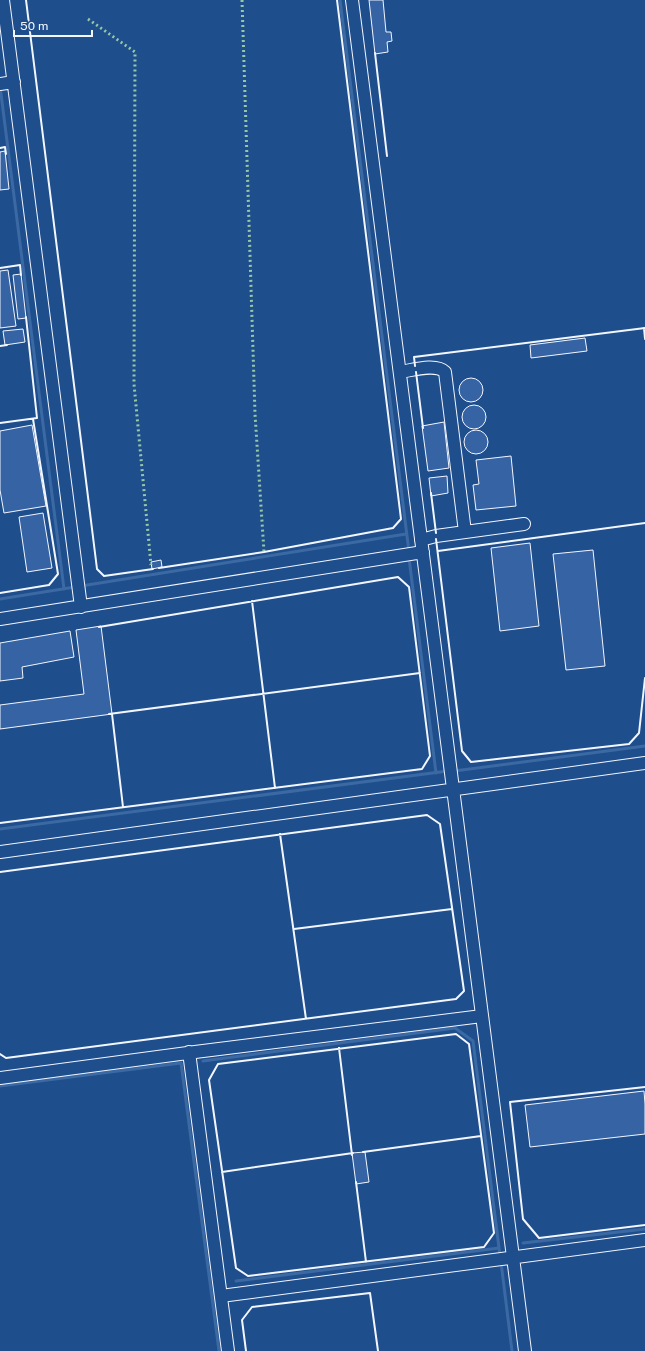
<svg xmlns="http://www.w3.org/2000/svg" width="645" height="1351" font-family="'Public Sans',sans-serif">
	<rect width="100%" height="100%" fill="#1f4e8c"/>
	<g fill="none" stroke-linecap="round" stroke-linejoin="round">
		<path stroke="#3b69a3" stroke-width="3" d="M 340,0 L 409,552
			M 0,86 L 64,589
			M 409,558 L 436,773
			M 81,586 L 406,534
			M 0,599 L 75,587
			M 454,771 L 645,746
			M 0,829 L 448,771
			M 203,1061 L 455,1028 L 473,1041 L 500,1256
			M 0,1086 L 181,1063 L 219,1351
			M 523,1243 L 645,1229
			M 501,1262 L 512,1351
			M 236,1281 L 499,1248"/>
	</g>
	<path fill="#3563a3" stroke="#f2f6ff" d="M 369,0 L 383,0 L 386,32 L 391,32 L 392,41 L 387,42 L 388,52 L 375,54 Z
		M 5,151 L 9,189 L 0,190 L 0,152 Z
		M 8,270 L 16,326 L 0,328 L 0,271 Z
		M 21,274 L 26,318 L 18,319 L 13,275 Z
		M 23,329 L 25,342 L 5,345 L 3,331 Z
		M 585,338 L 587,351 L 531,358 L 530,345 Z
		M459 390a12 12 0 1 1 24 0a12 12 0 1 1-24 0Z
		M462 417a12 12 0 1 1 24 0a12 12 0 1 1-24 0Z
		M 444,422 L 449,468 L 428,471 L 422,426 Z
		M 32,425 L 46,506 L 4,513 L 0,490 L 0,431 Z
		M464 442a12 12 0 1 1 24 0a12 12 0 1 1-24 0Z
		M 511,456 L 516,506 L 476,510 L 473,485 L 479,484 L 476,460 Z
		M 447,476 L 448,493 L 431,496 L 429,478 Z
		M 43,513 L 52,568 L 27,572 L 19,517 Z
		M 530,543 L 539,626 L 500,631 L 491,548 Z
		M 593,550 L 605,666 L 566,670 L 553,554 Z
		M 161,560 L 162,567 L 152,569 L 151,562 Z
		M 101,626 L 112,714 L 0,729 L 0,705 L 84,694 L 76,630 Z
		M 70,631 L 74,657 L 22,667 L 23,678 L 0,681 L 0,643 Z
		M 644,1091 L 645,1104 L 645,1134 L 530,1147 L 525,1105 Z
		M 365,1152 L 369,1182 L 356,1184 L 352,1153 Z"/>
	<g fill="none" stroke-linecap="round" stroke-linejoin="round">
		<g stroke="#f2f6ff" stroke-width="14">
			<path id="minor" d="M 3,0 L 81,607
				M 352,0 L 525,1351
				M 0,84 L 14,82
				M 400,372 C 413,370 436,363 445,372 L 465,532
				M 421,540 L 436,536 L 524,524
				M 0,619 L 423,552
				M 0,852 L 645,763
				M 189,1052 L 228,1351
				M 0,1078 L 195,1052 L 482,1016
				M 221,1296 L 645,1240"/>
		</g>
		<use href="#minor" stroke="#1f4e8c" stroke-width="12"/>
		<path stroke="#97c8a6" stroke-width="3" stroke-dasharray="2 3" stroke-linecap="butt" d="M 242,0 L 255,414 L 264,552
			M 88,19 L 135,52 L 134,384 L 151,565"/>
		<path stroke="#f2f6ff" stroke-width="2" d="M 26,0 L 97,569 L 104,576 L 153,569
			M 375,53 L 387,156
			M 0,148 L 5,147 L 6,154
			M 0,268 L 20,265 L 21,275
			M 644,328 L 645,339
			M 0,346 L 7,345
			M 415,366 L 414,357 L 645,328
			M 416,372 L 423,428
			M 0,423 L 37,418 L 26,317
			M 431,493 L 436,533
			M 436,539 L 462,751 L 471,762 L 629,744 L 639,733 L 645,678
			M 438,551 L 645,523
			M 159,568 L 264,552 L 393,528 L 401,519 L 337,0
			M 0,593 L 49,585 L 58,574 L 33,419
			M 252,601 L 275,788
			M 109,714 L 420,673
			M 112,714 L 123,807
			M 0,823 L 422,769 L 430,756 L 409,587 L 398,577 L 99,627
			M 280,834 L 306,1019
			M 0,872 L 427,815 L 440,824 L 464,991 L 456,999 L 6,1058 L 0,1054
			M 294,929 L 452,909
			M 456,1034 L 469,1044 L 494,1233 L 484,1247 L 248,1276 L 236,1268 L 209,1080 L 218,1064 Z
			M 339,1048 L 352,1155
			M 645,1087 L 510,1102 L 523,1219 L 539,1238 L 645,1225
			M 363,1152 L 481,1136
			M 222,1172 L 353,1153
			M 356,1182 L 366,1262
			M 246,1351 L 242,1320 L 252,1307 L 370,1293 L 378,1351"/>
	</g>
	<path d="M14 30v6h78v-6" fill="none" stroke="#f2f6ff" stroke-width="2"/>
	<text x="20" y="30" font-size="12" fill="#f2f6ff" stroke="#1f4e8c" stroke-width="3" paint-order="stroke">50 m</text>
</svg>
